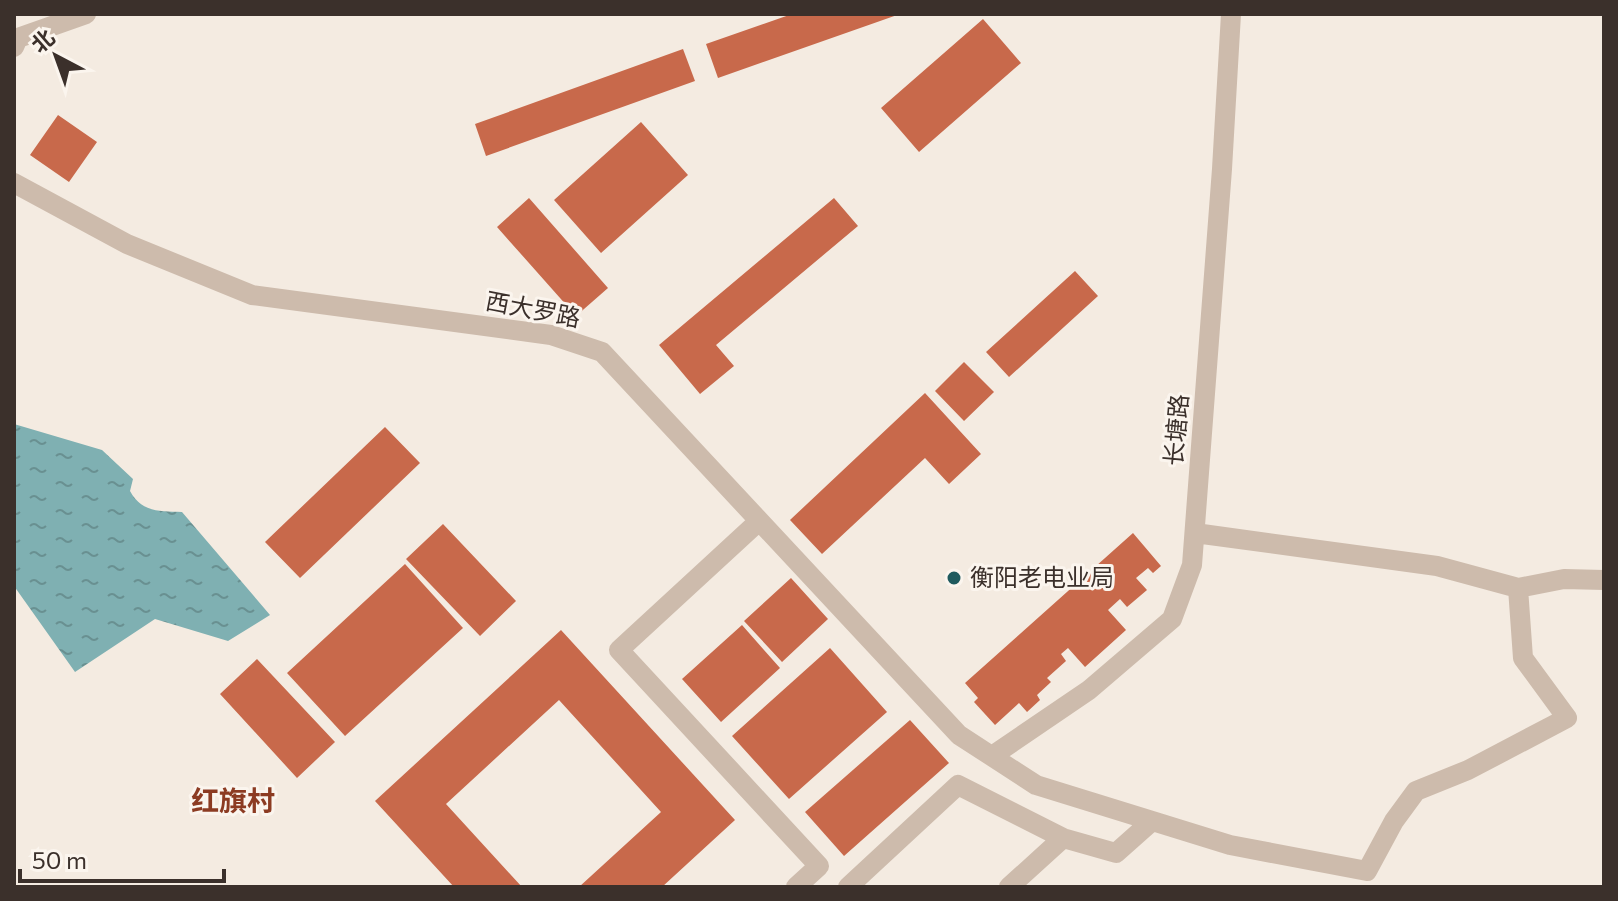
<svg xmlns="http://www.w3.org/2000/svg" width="1618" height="901" font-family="Commissioner,'Noto Sans SC',sans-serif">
	<defs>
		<pattern id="water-ripples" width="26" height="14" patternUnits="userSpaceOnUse" patternTransform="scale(2)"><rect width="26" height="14" fill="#7fb0b2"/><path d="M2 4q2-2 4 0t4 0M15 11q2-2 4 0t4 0" fill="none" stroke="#699091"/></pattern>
	</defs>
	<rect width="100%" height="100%" fill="#f4ebe1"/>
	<path fill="url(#water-ripples)" d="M 14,424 L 102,450 L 133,479 L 130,491 C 142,513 160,511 182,512 L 270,615 L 228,641 L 155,619 L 75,672 L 14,586 Z"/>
	<path fill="#c8694b" d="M 792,14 L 900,14 L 718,78 L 706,44 Z
		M 983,19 L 1021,63 L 919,152 L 881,108 Z
		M 683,49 L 695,81 L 486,156 L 475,124 Z
		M 58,115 L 97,142 L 69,182 L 30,155 Z
		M 641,122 L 688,175 L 601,253 L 554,200 Z
		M 529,198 L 608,288 L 576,316 L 497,227 Z
		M 834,198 L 858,226 L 716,345 L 734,366 L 700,394 L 659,345 Z
		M 1075,271 L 1098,296 L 1009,377 L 986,352 Z
		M 964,362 L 994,392 L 964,421 L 935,391 Z
		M 925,393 L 981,454 L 949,484 L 925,458 L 822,554 L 790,520 Z
		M 385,427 L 420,463 L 300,578 L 265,542 Z
		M 443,524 L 516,601 L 480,636 L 406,559 Z
		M 1133,533 L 1161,566 L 1153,573 L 1148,568 L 1136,578 L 1147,590 L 1127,607 L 1120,599 L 1108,610 L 1126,630 L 1085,667 L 1068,648 L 1061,654 L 1066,661 L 1047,678 L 1051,682 L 1037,695 L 1040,700 L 1027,712 L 1019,703 L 995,725 L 974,702 L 978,698 L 965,683 Z
		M 405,564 L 463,628 L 345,736 L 287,673 Z
		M 791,578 L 828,619 L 782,662 L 744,621 Z
		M 742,625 L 780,668 L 721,722 L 682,679 Z
		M 561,630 L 735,820 L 662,887 L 579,887 L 661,812 L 559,700 L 446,804 L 522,887 L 454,887 L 375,801 Z
		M 830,648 L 887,712 L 789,799 L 732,736 Z
		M 257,659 L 335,742 L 297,778 L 220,694 Z
		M 910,720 L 949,763 L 844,856 L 805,812 Z"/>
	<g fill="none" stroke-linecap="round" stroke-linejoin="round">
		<path stroke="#cdbbac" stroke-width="20" d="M 14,47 L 18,38 L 86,14
			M 14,183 L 127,244 L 252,295 L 551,335 L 602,352 L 959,735 L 1036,785 L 1230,845 L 1367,871 L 1394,821 L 1416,791 L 1468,770 L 1567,718 L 1523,658 L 1518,588
			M 759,521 L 619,650 L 819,866 L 796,887
			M 1195,533 L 1437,566 L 1518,588 L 1564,579 L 1604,580
			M 992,756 L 1089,690 L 1172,619 L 1192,565 L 1222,169 L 1231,14
			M 848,887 L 958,785 L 1063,838
			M 1009,887 L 1063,838 L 1116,853 L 1152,821"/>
	</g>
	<circle fill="#1f5a5e" stroke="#fbf5ee" stroke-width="3" cx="954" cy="578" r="8"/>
	<g text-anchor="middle" stroke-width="6" stroke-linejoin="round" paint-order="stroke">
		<g font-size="24" fill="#3b302b" stroke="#fbf5ee">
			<text transform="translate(533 310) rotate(11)" y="8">西大罗路</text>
			<text transform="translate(1177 430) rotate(-85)" y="8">长塘路</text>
		</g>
		<g font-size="24" fill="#3b302b" stroke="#fbf5ee" text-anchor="start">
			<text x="970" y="586">衡阳老电业局</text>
		</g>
		<g font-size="28" font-weight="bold" fill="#8c3b22" stroke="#fbf5ee">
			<text x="233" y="811">红旗村</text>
		</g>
	</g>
	<rect width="1618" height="901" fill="none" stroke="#3b302b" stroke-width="32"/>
	<g transform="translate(56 56) rotate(319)" stroke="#fbf5ee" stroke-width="6" paint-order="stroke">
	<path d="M0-6L14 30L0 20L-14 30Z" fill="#3b302b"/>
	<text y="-12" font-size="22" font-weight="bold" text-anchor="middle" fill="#3b302b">北</text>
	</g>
	<path d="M20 869v12h204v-12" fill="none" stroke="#3b302b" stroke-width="4"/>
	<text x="32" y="869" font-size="24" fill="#3b302b" stroke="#fbf5ee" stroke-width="6" paint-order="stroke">50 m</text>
</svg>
